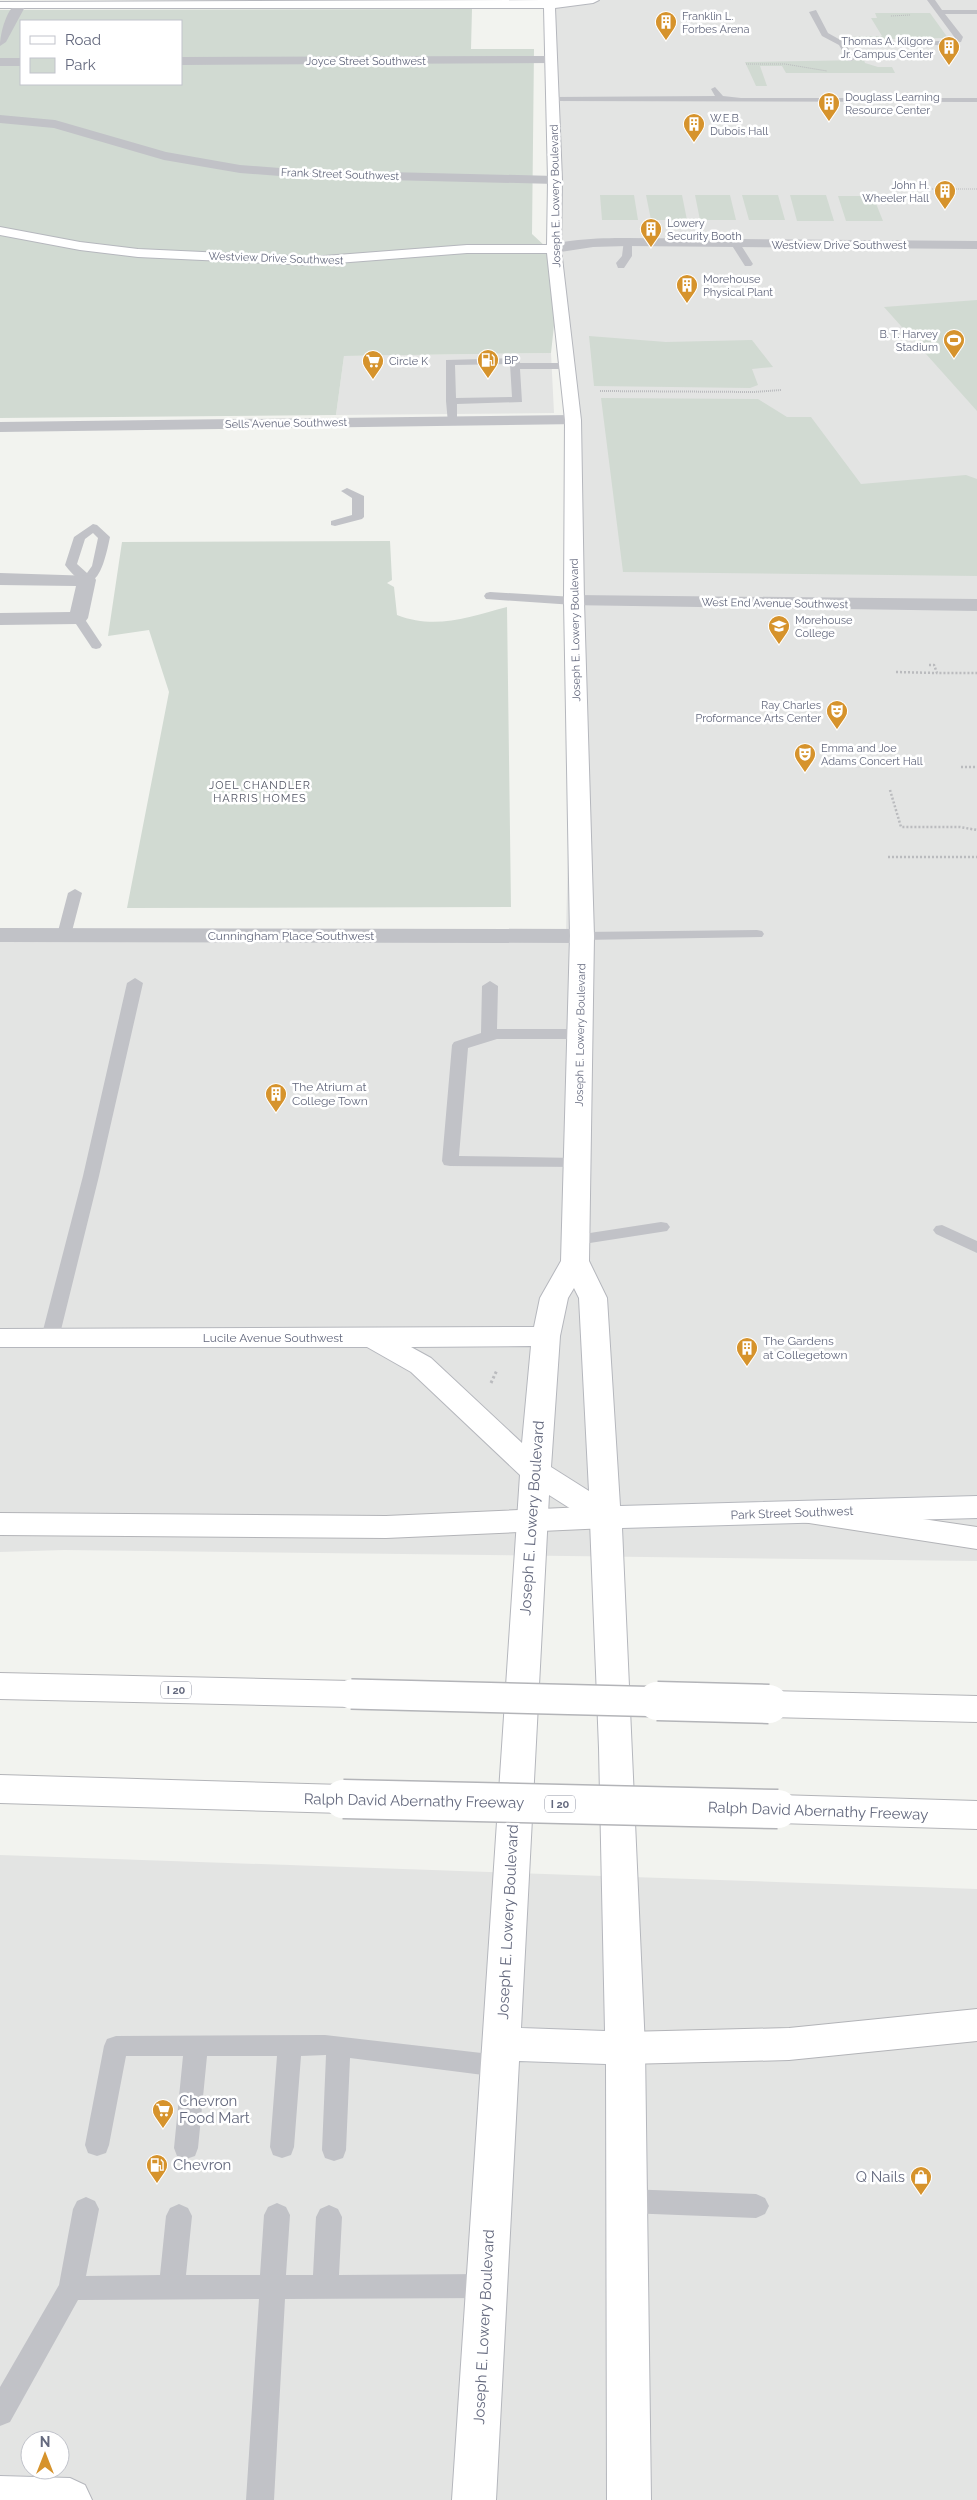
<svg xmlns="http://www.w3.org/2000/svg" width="977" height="2500" font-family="Raleway,sans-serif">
	<rect width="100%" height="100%" fill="#f2f3ef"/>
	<path fill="#e3e4e3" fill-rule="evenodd" d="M 593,0 L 977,0 L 977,1561 L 64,1550 L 0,1552 L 0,929 L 566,933 L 574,601 L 549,5 Z
		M 551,353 L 554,413 L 336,415 L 344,356 Z
		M 0,1855 L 977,1889 L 977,2500 L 0,2500 ZM 30,2440 L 60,2440 L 60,2470 L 30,2470 Z"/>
	<path fill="#d1dad2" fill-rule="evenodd" d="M 472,9 L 471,49 L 534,49 L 532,234 L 561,261 L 551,353 L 344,356 L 336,415 L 0,418 L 0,10 ZM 21,21 L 181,21 L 181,84 L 21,84 Z
		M 875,13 L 930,13 L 948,38 L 845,40 L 843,37 L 882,36 L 871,18 L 877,18 Z
		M 864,60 L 865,63 L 878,67 L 892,67 L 895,73 L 786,73 L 782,66 L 760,66 L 767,86 L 756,86 L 745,62 Z
		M 600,195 L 634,195 L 638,220 L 602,220 Z
		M 646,195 L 682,195 L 687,220 L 651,220 Z
		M 695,195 L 730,195 L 736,220 L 700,220 Z
		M 742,195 L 778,195 L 785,220 L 749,220 Z
		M 790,195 L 826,195 L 834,221 L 797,221 Z
		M 838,196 L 873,196 L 883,221 L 846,221 Z
		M 977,300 L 977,411 L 884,307 Z
		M 589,336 L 666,342 L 752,340 L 773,367 L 752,369 L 758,385 L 750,388 L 594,386 Z
		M 601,398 L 758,399 L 787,417 L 811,417 L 861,484 L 966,475 L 977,479 L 977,576 L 623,572 Z
		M 390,541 L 392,580 L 387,583 L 394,587 L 397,615 C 436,630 468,617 507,607 L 511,907 L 127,908 L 169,692 L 149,630 L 108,636 L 122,542 Z"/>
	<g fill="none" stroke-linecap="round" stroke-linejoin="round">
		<g stroke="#b5b7bd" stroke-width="2">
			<path id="secondary" d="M 543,0 L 599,0 L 593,3 L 555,8 L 562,180 L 561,249 L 581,420 L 584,601 L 594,936 L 589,1261 L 607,1298 L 620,1506 L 977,1496 L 977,1518 L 622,1528 L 645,2048 L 651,2500 L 607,2500 L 606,2064 L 519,2061 L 496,2500 L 452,2500 L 520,1475 L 411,1372 L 367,1347 L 0,1347 L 0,1329 L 534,1327 L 540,1298 L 561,1261 L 570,936 L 564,601 L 565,420 L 547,253 L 467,253 L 311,265 L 138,257 L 80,250 L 0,235 L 0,227 L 80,242 L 138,249 L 311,257 L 467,245 L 547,245 L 548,180 L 544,8 L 0,8 L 0,2 ZM 574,1288 L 579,1298 L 589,1491 L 551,1467 L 560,1336 L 568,1298 ZM 531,1346 L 522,1443 L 431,1358 L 411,1347 ZM 549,1495 L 590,1521 L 599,1748 L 605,2031 L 521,2028 Z
				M 0,2476 L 70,2478 L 85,2485 L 92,2500 L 0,2500 Z"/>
		</g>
		<g stroke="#b3b4b8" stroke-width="2">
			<path id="highway" d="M 807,1502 L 977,1527 L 977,1549 L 796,1521 L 792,1513 L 796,1505 Z
				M 607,1506 L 618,1509 L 622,1517 L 618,1525 L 607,1528 L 386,1538 L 0,1535 L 0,1513 L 386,1516 Z
				M 0,1673 L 351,1681 L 363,1685 L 368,1694 L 363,1703 L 351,1707 L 0,1699 Z
				M 769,1691 L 977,1696 L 977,1722 L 769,1717 L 757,1713 L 752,1704 L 757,1695 Z
				M 0,1775 L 343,1785 L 355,1789 L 360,1799 L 355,1809 L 343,1813 L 0,1803 Z
				M 778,1795 L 977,1801 L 977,1829 L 778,1823 L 766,1819 L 761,1809 L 766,1799 Z
				M 977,2009 L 977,2041 L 789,2060 L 626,2064 L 613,2060 L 607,2048 L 613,2036 L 626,2032 L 789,2028 Z"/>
		</g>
		<path stroke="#babbbe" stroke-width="1" stroke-dasharray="1 1" stroke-linecap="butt" d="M 891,16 L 910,15
			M 746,64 L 785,64 L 827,71
			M 892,189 L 977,189"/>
		<path stroke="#babbbe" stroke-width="2" stroke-dasharray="1 1" stroke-linecap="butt" d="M 600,391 L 754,392 L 781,390"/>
		<path stroke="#babbbe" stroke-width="2.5" stroke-dasharray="2 2" stroke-linecap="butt" d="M 929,665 L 934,665 L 937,673 L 977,673
			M 896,672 L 937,673
			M 961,767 L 977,767
			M 890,790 L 901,827 L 960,827 L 977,830
			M 888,857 L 977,857"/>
		<path stroke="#babbbe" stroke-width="3" stroke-dasharray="2.5 2.5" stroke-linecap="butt" d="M 491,1383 L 497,1370"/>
		<path fill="#c1c2c7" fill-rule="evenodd" d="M 927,0 L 935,0 L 942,10 L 977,10 L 977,14 L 945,14 L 963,37 L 961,42 L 943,45 L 847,46 L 855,59 L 851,61 L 848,61 L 839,45 L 822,36 L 809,12 L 816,10 L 828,33 L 844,42 L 943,41 L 955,38 Z
			M 715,87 L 723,96 L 741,98 L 977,98 L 977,102 L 552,101 L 548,99 L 552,97 L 715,96 L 711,89 Z
			M 624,240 L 632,242 L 632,256 L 624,268 L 618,268 L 616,263 L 622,256 Z
			M 733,242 L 739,242 L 753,264 L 751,266 L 745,266 L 731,244 Z
			M 515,358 L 519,359 L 520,363 L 567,363 L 572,366 L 567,369 L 520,369 L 522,402 L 457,404 L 457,421 L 456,423 L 448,423 L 446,401 L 446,360 ZM 510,364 L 512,397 L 456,398 L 455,365 Z
			M 347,488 L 364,496 L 364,517 L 362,519 L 335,526 L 331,525 L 331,521 L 352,515 L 352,498 L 341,491 Z
			M 93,524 L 97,525 L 110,537 C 104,566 95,605 65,565 L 74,537 ZM 93,533 L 98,538 L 92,566 L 87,573 L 77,564 L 85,539 Z
			M 490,592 L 574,597 L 580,601 L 574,605 L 486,599 L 484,596 L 486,593 Z
			M 78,614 L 82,615 L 102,645 L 100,648 L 96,649 L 92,648 L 72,618 Z
			M 75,889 L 82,893 L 71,935 L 64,939 L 59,938 L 57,935 L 68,893 Z
			M 757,930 L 762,931 L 764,934 L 762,937 L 582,940 L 575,936 L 582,932 Z
			M 135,978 L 143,983 L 99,1176 L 59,1338 L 56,1342 L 44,1342 L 41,1338 L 83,1176 L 127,983 Z
			M 490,981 L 498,986 L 497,1029 L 580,1029 L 588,1034 L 580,1039 L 497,1039 L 468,1048 L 459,1156 L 576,1158 L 582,1159 L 584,1163 L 582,1167 L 450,1166 L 444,1165 L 442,1161 L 452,1045 L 454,1042 L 481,1033 L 482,986 Z
			M 661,1222 L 667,1223 L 670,1227 L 667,1231 L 577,1245 L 571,1244 L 568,1240 L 571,1236 L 577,1235 Z
			M 942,1225 L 977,1241 L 977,1253 L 936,1234 L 933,1230 L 936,1226 Z
			M 325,2035 L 499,2055 L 508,2059 L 511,2066 L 508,2073 L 499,2077 L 350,2058 L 346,2150 L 343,2158 L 334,2161 L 325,2158 L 322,2150 L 326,2055 L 301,2056 L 294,2147 L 291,2155 L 282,2158 L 273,2155 L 270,2147 L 277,2056 L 207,2056 L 198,2148 L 195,2156 L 186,2159 L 177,2156 L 174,2148 L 183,2056 L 126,2056 L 109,2145 L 106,2153 L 97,2156 L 88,2153 L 85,2145 L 104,2046 L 107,2039 L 116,2036 Z
			M 627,2189 L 756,2194 L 765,2198 L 769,2206 L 765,2214 L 756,2218 L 627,2213 L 618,2209 L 614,2201 L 618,2193 Z
			M 86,2197 L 95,2201 L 99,2209 L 86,2276 L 160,2275 L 166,2216 L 170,2208 L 179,2204 L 188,2208 L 192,2216 L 186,2275 L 260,2275 L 264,2215 L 268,2207 L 277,2203 L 286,2207 L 290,2215 L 286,2275 L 313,2275 L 316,2217 L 320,2209 L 329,2205 L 338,2209 L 342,2217 L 339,2275 L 487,2274 L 496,2277 L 500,2286 L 496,2295 L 487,2298 L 285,2299 L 274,2500 L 246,2500 L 259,2299 L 78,2300 L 10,2422 L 0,2426 L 0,2387 L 59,2285 L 73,2209 L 77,2201 Z"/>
		<path fill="#c1c2c7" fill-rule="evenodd" d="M 20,2 L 26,5 L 6,42 L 0,46 C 0,34 7,5 20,2 Z
			M 551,56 L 557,60 L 555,63 L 181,65 L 181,57 Z
			M 0,58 L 21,58 L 21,66 L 0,66 Z
			M 0,115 L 55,120 L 166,152 L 240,165 L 306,170 L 555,176 L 562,180 L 555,184 L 306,178 L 240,173 L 164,160 L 54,128 L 0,123 Z
			M 627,238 L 977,241 L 977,249 L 627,246 L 593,247 L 554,253 L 547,249 C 555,238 612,238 627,238 Z
			M 573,415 L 579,416 L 581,420 L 579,424 L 0,432 L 0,422 Z
			M 0,573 L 94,576 L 96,580 L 88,618 L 85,622 L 78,624 L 0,625 L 0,613 L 70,612 L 76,586 L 0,585 Z
			M 574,595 L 977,599 L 977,611 L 567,605 L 564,601 L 567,597 Z
			M 0,928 L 582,929 L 590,931 L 594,936 L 590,941 L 582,943 L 0,942 Z"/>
		<use href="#secondary" fill="#fff" fill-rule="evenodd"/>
		<use href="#highway" fill="#fff" fill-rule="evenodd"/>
		<g stroke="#b3b4b8" stroke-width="32" stroke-linecap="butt">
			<path id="highway-bridge-far1" d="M 351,1694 L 709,1703"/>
		</g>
		<g stroke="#b3b4b8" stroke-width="41" stroke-linecap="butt">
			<path id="highway-bridge" d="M 657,1701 L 769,1704
				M 343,1799 L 778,1809"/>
		</g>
		<use href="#highway-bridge-far1" stroke="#fff" stroke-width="29"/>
		<use href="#highway-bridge" stroke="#fff" stroke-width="38"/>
	</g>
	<defs>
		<g id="building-pin" transform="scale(1.125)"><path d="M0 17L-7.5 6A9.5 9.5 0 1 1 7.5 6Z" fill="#d6932c" stroke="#fff"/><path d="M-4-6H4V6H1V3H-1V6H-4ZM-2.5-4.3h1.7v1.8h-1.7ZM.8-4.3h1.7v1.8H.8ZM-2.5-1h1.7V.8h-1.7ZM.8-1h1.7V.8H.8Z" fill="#fff"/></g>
		<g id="stadium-pin" transform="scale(1.125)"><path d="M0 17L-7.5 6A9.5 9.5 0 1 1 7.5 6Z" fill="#d6932c" stroke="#fff"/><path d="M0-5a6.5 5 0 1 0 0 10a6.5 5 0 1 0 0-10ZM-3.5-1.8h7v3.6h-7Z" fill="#fff"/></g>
		<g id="fuel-pin" transform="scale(1.125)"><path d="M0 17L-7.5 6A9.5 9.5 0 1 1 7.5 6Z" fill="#d6932c" stroke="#fff"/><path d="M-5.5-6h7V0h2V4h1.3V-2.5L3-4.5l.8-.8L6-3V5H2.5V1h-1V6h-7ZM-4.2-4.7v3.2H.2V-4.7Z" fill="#fff"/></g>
		<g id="supermarket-pin" transform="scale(1.125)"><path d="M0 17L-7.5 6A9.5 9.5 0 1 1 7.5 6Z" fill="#d6932c" stroke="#fff"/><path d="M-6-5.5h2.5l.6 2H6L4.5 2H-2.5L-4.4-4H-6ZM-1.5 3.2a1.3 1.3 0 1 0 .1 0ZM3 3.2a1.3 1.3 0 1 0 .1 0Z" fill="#fff"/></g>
		<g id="university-pin" transform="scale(1.125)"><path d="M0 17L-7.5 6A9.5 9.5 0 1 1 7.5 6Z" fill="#d6932c" stroke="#fff"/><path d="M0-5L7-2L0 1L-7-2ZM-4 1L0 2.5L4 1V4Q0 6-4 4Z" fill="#fff"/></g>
		<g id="theatre-pin" transform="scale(1.125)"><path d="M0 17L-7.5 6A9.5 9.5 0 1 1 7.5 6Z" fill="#d6932c" stroke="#fff"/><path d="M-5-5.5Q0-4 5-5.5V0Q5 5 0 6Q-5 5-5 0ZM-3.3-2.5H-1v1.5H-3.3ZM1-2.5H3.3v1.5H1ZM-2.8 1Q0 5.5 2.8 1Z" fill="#fff"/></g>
		<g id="shop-pin" transform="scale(1.125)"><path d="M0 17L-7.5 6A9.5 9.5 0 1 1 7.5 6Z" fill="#d6932c" stroke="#fff"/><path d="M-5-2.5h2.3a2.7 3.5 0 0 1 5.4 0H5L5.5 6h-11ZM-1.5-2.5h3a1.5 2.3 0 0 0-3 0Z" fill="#fff"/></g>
	</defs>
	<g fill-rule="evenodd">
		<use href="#building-pin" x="666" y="22"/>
		<use href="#building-pin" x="949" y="47"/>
		<use href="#building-pin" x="829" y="103"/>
		<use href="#building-pin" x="694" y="124"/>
		<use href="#building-pin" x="945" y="191"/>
		<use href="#building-pin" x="651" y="229"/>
		<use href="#building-pin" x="687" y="285"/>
		<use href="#stadium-pin" x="954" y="340"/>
		<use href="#fuel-pin" x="488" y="360"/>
		<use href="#supermarket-pin" x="373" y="361"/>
		<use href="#university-pin" x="779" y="626"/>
		<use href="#theatre-pin" x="837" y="711"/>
		<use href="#theatre-pin" x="805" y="754"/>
		<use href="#building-pin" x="276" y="1094"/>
		<use href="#building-pin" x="747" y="1348"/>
		<use href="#supermarket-pin" x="163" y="2110"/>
		<use href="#fuel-pin" x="157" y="2165"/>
		<use href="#shop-pin" x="921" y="2177"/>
	</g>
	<g text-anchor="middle" stroke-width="5" stroke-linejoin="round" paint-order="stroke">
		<g font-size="11" fill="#64697e" stroke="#fff" text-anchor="start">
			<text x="682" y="20">Franklin L.<tspan x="682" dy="13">Forbes Arena</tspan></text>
			<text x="933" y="45" text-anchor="end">Thomas A. Kilgore<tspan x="933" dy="13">Jr. Campus Center</tspan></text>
			<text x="845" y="101">Douglass Learning<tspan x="845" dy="13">Resource Center</tspan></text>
			<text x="710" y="122">W.E.B.<tspan x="710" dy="13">Dubois Hall</tspan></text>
			<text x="929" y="189" text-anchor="end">John H.<tspan x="929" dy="13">Wheeler Hall</tspan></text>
			<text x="667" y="227">Lowery<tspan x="667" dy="13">Security Booth</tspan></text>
			<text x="703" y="283">Morehouse<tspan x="703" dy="13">Physical Plant</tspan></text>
			<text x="938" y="338" text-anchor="end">B. T. Harvey<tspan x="938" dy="13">Stadium</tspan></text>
			<text x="504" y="364">BP</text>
			<text x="389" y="365">Circle K</text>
			<text x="795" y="624">Morehouse<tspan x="795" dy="13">College</tspan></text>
			<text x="821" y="709" text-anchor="end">Ray Charles<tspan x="821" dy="13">Proformance Arts Center</tspan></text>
			<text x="821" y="752">Emma and Joe<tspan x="821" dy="13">Adams Concert Hall</tspan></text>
		</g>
		<g font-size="11" fill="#64697e" stroke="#fff">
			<text x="366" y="65">Joyce Street Southwest</text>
			<text transform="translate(340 174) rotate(2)" y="4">Frank Street Southwest</text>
			<text transform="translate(555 196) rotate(-91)" y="4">Joseph E. Lowery Boulevard</text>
			<text x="839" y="249">Westview Drive Southwest</text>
			<text transform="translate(276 258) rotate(2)" y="4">Westview Drive Southwest</text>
			<text transform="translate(286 423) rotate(-1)" y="4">Sells Avenue Southwest</text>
			<text transform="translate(775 603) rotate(1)" y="4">West End Avenue Southwest</text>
			<text transform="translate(575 630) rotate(-91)" y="4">Joseph E. Lowery Boulevard</text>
			<text transform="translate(580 1035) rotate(-89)" y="4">Joseph E. Lowery Boulevard</text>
		</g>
		<g font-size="11" letter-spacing="1" fill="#525564" stroke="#fff">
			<text x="260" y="789">JOEL CHANDLER<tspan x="260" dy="13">HARRIS HOMES</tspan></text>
		</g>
		<g fill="#fff" stroke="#9296a5" stroke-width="1">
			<rect x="161" y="1681.5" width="30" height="17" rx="4"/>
			<rect x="545" y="1795.5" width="30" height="17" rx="4"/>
		</g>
		<g font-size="11" font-weight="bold" fill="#64697e">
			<text x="176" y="1694">I 20</text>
			<text x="560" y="1808">I 20</text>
		</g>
		<g font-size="12" fill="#64697e" stroke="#fff">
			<text x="291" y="940">Cunningham Place Southwest</text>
			<text x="273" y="1342">Lucile Avenue Southwest</text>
			<text transform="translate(792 1513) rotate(-2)" y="4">Park Street Southwest</text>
		</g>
		<g font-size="12" fill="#64697e" stroke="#fff" text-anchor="start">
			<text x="292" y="1091">The Atrium at<tspan x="292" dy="14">College Town</tspan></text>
			<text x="763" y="1345">The Gardens<tspan x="763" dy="14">at Collegetown</tspan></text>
		</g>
		<g font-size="15" fill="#64697e" stroke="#fff">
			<text transform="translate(532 1518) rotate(-86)" y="5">Joseph E. Lowery Boulevard</text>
			<text transform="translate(414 1801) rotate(1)" y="5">Ralph David Abernathy Freeway</text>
			<text transform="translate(818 1811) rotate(2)" y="5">Ralph David Abernathy Freeway</text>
			<text transform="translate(508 1922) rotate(-87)" y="5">Joseph E. Lowery Boulevard</text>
			<text transform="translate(484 2327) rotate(-87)" y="5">Joseph E. Lowery Boulevard</text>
		</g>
		<g font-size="15" fill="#64697e" stroke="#fff" text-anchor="start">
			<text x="179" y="2106">Chevron<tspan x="179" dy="17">Food Mart</tspan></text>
			<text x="173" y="2170">Chevron</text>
			<text x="905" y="2182" text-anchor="end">Q Nails</text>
		</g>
	</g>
	<rect x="20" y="20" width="162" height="65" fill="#ffffff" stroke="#c1c3cb"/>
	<rect x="30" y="36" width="25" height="8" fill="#ffffff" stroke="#c1c3cb"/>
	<text x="65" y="45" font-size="15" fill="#64697e">Road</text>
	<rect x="30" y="58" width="25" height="15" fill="#d1dad2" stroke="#c1c3cb"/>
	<text x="65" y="70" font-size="15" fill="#64697e">Park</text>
	<g transform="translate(45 2455)"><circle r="24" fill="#ffffff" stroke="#c1c3cb"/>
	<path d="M0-4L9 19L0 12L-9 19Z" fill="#d6932c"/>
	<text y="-8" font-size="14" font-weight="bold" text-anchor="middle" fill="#64697e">N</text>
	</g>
</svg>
